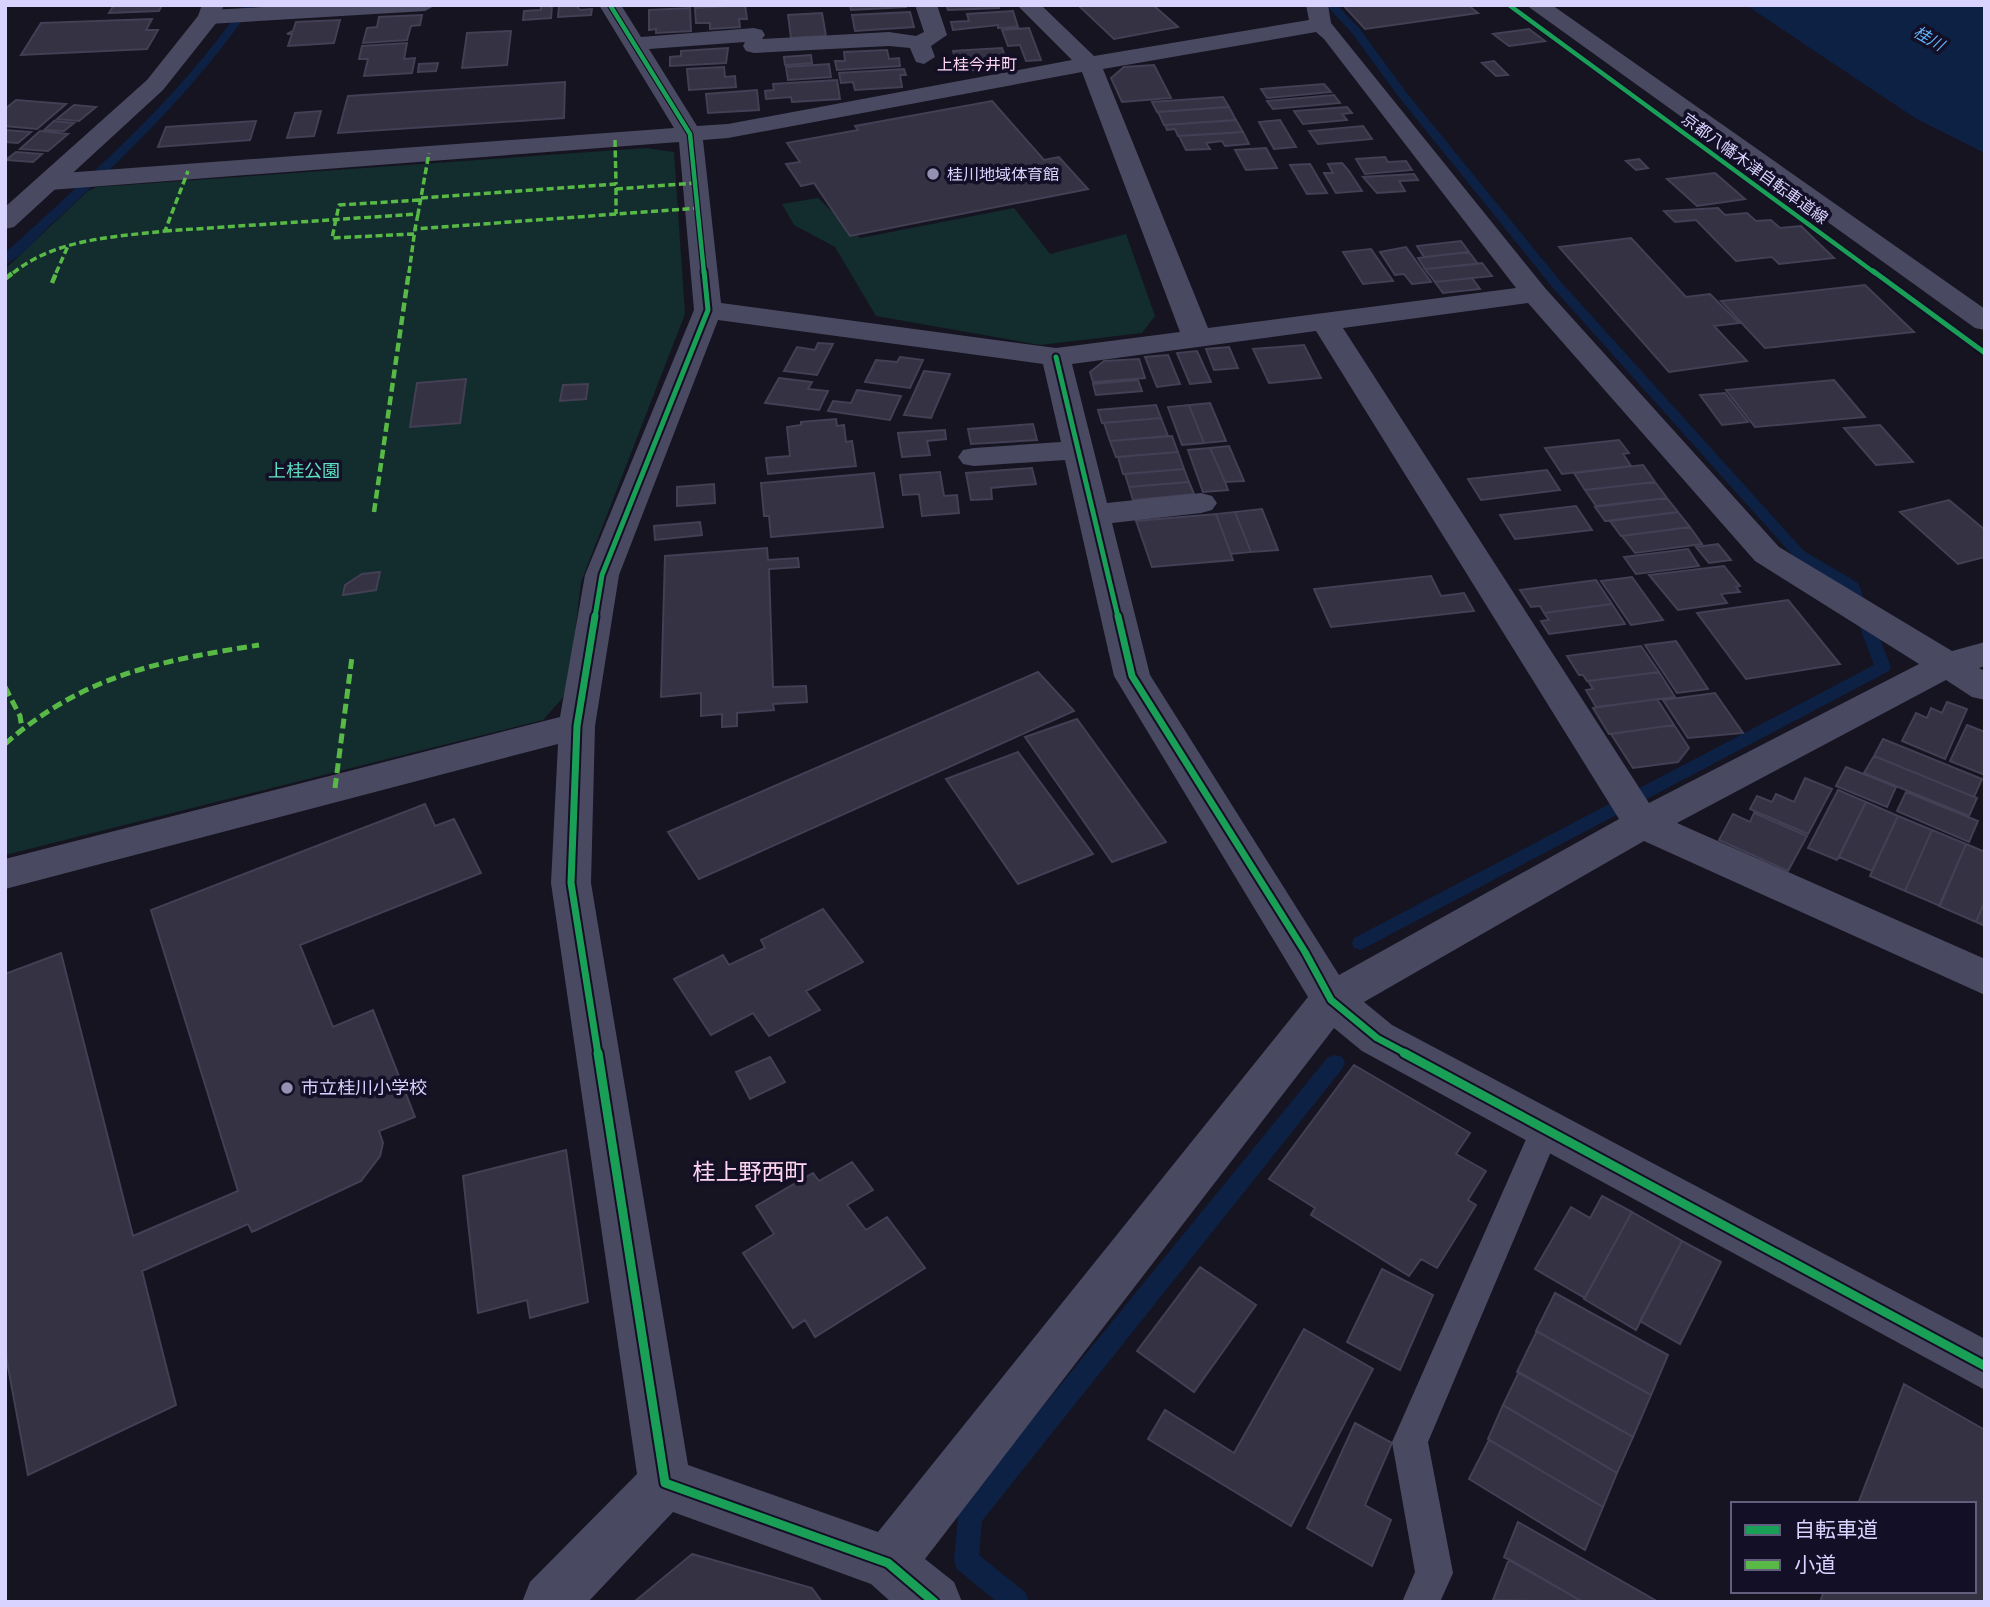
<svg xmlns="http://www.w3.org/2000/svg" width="1990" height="1607" font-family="Figtree,'Noto Sans JP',sans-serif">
	<rect width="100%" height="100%" fill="#161421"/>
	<path fill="#132c2d" d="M 646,148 L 674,152 L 685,314 L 581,582 L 568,692 L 543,720 L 5,855 L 5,269 L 88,191 L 97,187 Z
		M 818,198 L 860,238 L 1014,208 L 1050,254 L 1126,234 L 1155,316 L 1142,333 L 1040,345 L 876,316 L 835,247 L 794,225 L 782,204 Z"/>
	<path fill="#0d2144" d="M 1746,5 L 1985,5 L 1985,153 L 1915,118 Z"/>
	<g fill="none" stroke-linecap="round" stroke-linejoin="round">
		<path fill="#0d2144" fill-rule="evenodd" d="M 243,5 L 253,5 C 196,88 127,155 54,222 C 40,234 23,257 5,264 L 5,253 C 90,175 177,101 243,5 Z
			M 1326,5 L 1337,5 L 1360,29 L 1406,92 L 1561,282 L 1804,551 L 1858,583 L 1891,667 L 1889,671 L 1361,950 L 1354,948 L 1352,943 L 1354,938 L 1874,665 L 1846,590 L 1794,557 L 1553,288 L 1398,96 L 1352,33 Z
			M 1335,1055 L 1342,1057 L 1345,1063 L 1342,1069 L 982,1521 L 979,1555 L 1026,1593 L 1029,1602 L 997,1602 L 957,1569 L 954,1560 L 958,1516 L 961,1507 L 1328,1057 Z"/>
	</g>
	<path fill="#343243" stroke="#433f54" stroke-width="2" d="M 114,5 L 162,5 L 159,11 L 109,13 Z
		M 576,5 L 580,10 L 592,9 L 591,15 L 558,17 L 559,6 Z
		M 745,5 L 747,19 L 739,19 L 740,27 L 710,29 L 710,23 L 696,23 L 695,8 Z
		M 850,5 L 906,5 L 906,7 L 851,10 Z
		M 952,5 L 999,5 L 999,8 L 948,10 L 947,6 Z
		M 1078,5 L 1153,5 L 1178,27 L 1114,39 Z
		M 1343,5 L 1468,5 L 1478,13 L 1365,29 Z
		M 541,6 L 552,6 L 551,18 L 523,20 L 524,11 L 541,10 Z
		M 690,8 L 691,31 L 656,33 L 656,29 L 649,30 L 649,10 Z
		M 1013,11 L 1018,27 L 998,28 L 998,25 L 953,30 L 951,22 L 969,21 L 967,14 Z
		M 910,12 L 914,27 L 855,31 L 852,15 Z
		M 822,13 L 826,36 L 791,38 L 788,15 Z
		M 422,15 L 420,25 L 411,26 L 407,40 L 363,43 L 367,28 L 377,27 L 379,17 Z
		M 152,19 L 146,30 L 158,30 L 147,49 L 21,55 L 41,23 Z
		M 340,20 L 334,43 L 288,46 L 292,34 L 287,34 L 293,31 L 296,22 Z
		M 1029,28 L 1041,60 L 1026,61 L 1020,45 L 1008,46 L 1002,30 Z
		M 1529,29 L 1545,41 L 1509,46 L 1493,34 Z
		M 511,31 L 507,65 L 462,68 L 467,33 Z
		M 407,43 L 404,59 L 415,58 L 412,73 L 364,76 L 368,59 L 359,59 L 362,46 Z
		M 728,48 L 726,63 L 670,66 L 670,57 L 681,56 L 681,51 Z
		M 1002,48 L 1009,68 L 959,71 L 953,51 Z
		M 887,50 L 889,59 L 899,58 L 900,66 L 837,70 L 835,61 L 845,61 L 844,52 Z
		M 811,55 L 812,63 L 785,65 L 784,57 Z
		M 1494,61 L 1508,75 L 1496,76 L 1482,63 Z
		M 438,63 L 436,71 L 418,72 L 419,64 Z
		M 829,64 L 831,77 L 788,80 L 786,67 Z
		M 1154,65 L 1171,98 L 1122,102 L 1111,78 L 1124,67 Z
		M 724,67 L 725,77 L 735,76 L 736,87 L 689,90 L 687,69 Z
		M 904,69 L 906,75 L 900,75 L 902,87 L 855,90 L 853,82 L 841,83 L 839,73 Z
		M 837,80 L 840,99 L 792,102 L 791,97 L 766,99 L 765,91 L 774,90 L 773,84 Z
		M 565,82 L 564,118 L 338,133 L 348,96 Z
		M 1324,84 L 1331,92 L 1267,98 L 1261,89 Z
		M 757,90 L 759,110 L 708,113 L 706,94 Z
		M 1334,95 L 1340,103 L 1273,109 L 1267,101 Z
		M 1223,97 L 1229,107 L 1157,112 L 1152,102 Z
		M 16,100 L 66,104 L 37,129 L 5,126 L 5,109 Z
		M 992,101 L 1044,160 L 1059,157 L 1088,189 L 850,236 L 814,183 L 801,186 L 786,164 L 800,162 L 787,143 L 858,130 L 855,126 Z
		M 74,105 L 96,107 L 79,121 L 57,119 Z
		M 1229,107 L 1236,120 L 1164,125 L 1158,112 Z
		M 1347,107 L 1352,113 L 1342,114 L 1347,120 L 1303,124 L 1294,111 Z
		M 321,111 L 314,136 L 287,138 L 295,113 Z
		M 1236,120 L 1243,132 L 1178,136 L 1175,129 L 1167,130 L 1165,125 Z
		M 1280,120 L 1296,147 L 1274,149 L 1259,122 Z
		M 54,121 L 74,123 L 64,131 L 44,130 Z
		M 256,121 L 250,140 L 158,147 L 166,127 Z
		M 1363,126 L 1372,139 L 1318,144 L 1309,131 Z
		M 5,130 L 31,132 L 18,143 L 5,142 Z
		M 40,131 L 68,134 L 48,151 L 20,149 Z
		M 1243,132 L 1249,144 L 1225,146 L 1222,141 L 1206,143 L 1210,149 L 1186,150 L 1179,136 Z
		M 1266,148 L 1277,168 L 1246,170 L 1235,150 Z
		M 16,152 L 42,154 L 33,162 L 6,160 Z
		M 1385,157 L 1388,162 L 1406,161 L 1412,170 L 1365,174 L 1356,159 Z
		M 1639,159 L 1648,168 L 1636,170 L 1626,161 Z
		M 1342,163 L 1349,171 L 1362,191 L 1336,193 L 1324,173 L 1333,173 L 1328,164 Z
		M 1310,164 L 1327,193 L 1307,194 L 1290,165 Z
		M 1715,173 L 1745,199 L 1697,206 L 1667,179 Z
		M 1414,174 L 1418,180 L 1399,181 L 1405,191 L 1377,193 L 1363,177 Z
		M 1718,208 L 1725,215 L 1747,213 L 1756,221 L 1771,220 L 1780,228 L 1801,226 L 1834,258 L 1779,264 L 1772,257 L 1736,261 L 1696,220 L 1675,222 L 1664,211 Z
		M 1631,238 L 1686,297 L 1710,294 L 1739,323 L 1714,326 L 1747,361 L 1669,372 L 1559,247 Z
		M 1461,241 L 1469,252 L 1424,257 L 1417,246 Z
		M 1406,247 L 1431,282 L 1412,284 L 1404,274 L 1395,275 L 1380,252 Z
		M 1371,249 L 1393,281 L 1363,284 L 1343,252 Z
		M 1469,252 L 1478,264 L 1425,269 L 1418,258 Z
		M 1482,263 L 1492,276 L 1435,282 L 1425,269 Z
		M 1472,278 L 1480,289 L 1443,293 L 1435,282 Z
		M 1865,285 L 1914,332 L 1765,348 L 1721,301 Z
		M 818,343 L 833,344 L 817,375 L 784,371 L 797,347 L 815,350 Z
		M 1304,345 L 1321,378 L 1269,383 L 1253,349 Z
		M 1229,347 L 1238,368 L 1214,370 L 1206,349 Z
		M 1197,351 L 1211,382 L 1190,384 L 1177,353 Z
		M 1168,355 L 1180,384 L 1157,387 L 1145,357 Z
		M 900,357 L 923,360 L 910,388 L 865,382 L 876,360 L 897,362 Z
		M 1139,359 L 1145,378 L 1093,382 L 1090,372 L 1104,361 Z
		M 924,371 L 950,374 L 931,418 L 904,415 Z
		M 779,378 L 812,382 L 808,389 L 828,391 L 819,410 L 765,403 Z
		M 466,379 L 460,423 L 410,427 L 417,383 Z
		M 1138,380 L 1142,391 L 1096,395 L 1093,384 Z
		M 1834,380 L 1865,417 L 1755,427 L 1726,390 Z
		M 588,384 L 586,399 L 560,401 L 563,385 Z
		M 857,390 L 901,396 L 890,420 L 828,411 L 833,401 L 851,403 Z
		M 1725,393 L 1748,422 L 1722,425 L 1700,395 Z
		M 1210,403 L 1226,441 L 1204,443 L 1189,405 Z
		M 1156,405 L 1161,418 L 1102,423 L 1098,410 Z
		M 1189,405 L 1204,443 L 1182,445 L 1168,407 Z
		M 1161,418 L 1168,436 L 1110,441 L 1104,423 Z
		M 836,419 L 837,426 L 844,425 L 846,442 L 852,441 L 856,466 L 768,474 L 766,458 L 790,456 L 787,427 L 801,425 L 801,422 Z
		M 1033,424 L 1037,440 L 971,444 L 968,429 Z
		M 1880,425 L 1913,462 L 1876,465 L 1844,428 Z
		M 945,430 L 946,439 L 927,441 L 930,455 L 902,457 L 898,433 Z
		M 1172,436 L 1178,452 L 1116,457 L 1110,441 Z
		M 1619,440 L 1629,453 L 1623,454 L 1631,466 L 1562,474 L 1545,448 Z
		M 1229,446 L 1244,481 L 1225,482 L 1210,448 Z
		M 1210,448 L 1225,482 L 1228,490 L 1203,492 L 1188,450 Z
		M 1178,452 L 1184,469 L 1123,474 L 1118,457 Z
		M 1643,465 L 1655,482 L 1585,490 L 1574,473 Z
		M 1032,468 L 1036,484 L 991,488 L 992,499 L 971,500 L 966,473 Z
		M 1184,469 L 1189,482 L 1129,487 L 1125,474 Z
		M 1547,470 L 1560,490 L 1481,500 L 1468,479 Z
		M 940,472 L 944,496 L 957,495 L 959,513 L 922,516 L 919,494 L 903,495 L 900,475 Z
		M 874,473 L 883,527 L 771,537 L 769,516 L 764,516 L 761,483 Z
		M 1189,482 L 1194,494 L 1133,500 L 1129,487 Z
		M 1655,482 L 1667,498 L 1596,506 L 1585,490 Z
		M 714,484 L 715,503 L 677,506 L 677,487 Z
		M 1667,498 L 1678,512 L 1605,521 L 1595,507 Z
		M 1949,500 L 1985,530 L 1985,557 L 1958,564 L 1900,512 Z
		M 1576,506 L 1592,530 L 1515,539 L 1500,515 Z
		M 1262,509 L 1278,550 L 1251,552 L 1235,512 Z
		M 1235,512 L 1251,552 L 1231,554 L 1216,514 Z
		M 1678,512 L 1690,527 L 1621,536 L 1610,521 Z
		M 1216,514 L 1233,560 L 1152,567 L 1136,521 Z
		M 700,522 L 702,535 L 655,540 L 654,526 Z
		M 1690,527 L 1702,544 L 1635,553 L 1622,536 Z
		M 1718,544 L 1731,560 L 1709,563 L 1696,547 Z
		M 767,548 L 768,560 L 798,558 L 799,567 L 769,569 L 773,687 L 806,686 L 807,702 L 773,704 L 774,710 L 737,713 L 737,726 L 722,727 L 722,714 L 701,716 L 701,693 L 661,697 L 665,556 Z
		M 1688,549 L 1699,566 L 1636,574 L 1624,557 Z
		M 1724,566 L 1740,586 L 1736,587 L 1740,592 L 1721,594 L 1727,603 L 1678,610 L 1649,575 Z
		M 380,572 L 376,590 L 343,595 L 345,585 L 362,574 Z
		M 1431,576 L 1441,596 L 1464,593 L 1474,611 L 1331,627 L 1314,589 Z
		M 1632,577 L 1663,620 L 1631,625 L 1601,581 Z
		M 1596,580 L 1612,604 L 1544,613 L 1540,606 L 1531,607 L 1520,590 Z
		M 1788,600 L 1840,664 L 1746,679 L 1697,613 Z
		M 1612,604 L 1625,624 L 1549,634 L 1541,621 L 1549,620 L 1544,613 Z
		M 1676,641 L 1708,689 L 1677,693 L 1645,645 Z
		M 1641,646 L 1659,672 L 1587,681 L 1583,675 L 1579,675 L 1567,656 Z
		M 1038,672 L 1074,711 L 699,879 L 668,832 Z
		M 1659,672 L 1675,697 L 1596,707 L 1586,690 L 1593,689 L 1588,681 Z
		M 1715,693 L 1743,733 L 1688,738 L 1663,700 Z
		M 1657,699 L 1674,725 L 1609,734 L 1593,708 Z
		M 1947,702 L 1967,709 L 1945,759 L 1902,741 L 1916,713 L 1927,718 L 1931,708 L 1942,713 Z
		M 1077,719 L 1166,842 L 1112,862 L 1025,737 Z
		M 1674,725 L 1689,748 L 1678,762 L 1633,768 L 1611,734 Z
		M 1967,725 L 1985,732 L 1985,775 L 1950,761 Z
		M 1883,739 L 1982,779 L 1974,797 L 1874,756 Z
		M 1018,752 L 1093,854 L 1018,884 L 946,779 Z
		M 1874,756 L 1977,798 L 1969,816 L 1864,773 Z
		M 1846,767 L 1896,787 L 1887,807 L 1836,786 Z
		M 1805,778 L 1832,789 L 1808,834 L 1750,809 L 1757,796 L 1772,802 L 1776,794 L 1794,802 Z
		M 1838,790 L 1866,802 L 1837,860 L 1808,848 Z
		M 1906,792 L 1978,821 L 1969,842 L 1897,811 Z
		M 1866,802 L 1898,816 L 1872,871 L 1839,857 Z
		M 425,804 L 435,826 L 454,819 L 481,873 L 300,945 L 333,1027 L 373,1010 L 415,1117 L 379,1131 L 383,1143 L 380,1156 L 361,1181 L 252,1232 L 248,1224 L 142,1271 L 176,1405 L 28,1475 L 5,1351 L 5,974 L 61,953 L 133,1236 L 238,1191 L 151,910 Z
		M 1754,813 L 1807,836 L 1788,871 L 1719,840 L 1733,814 L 1750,822 Z
		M 1898,816 L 1932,830 L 1905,891 L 1870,876 Z
		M 1932,830 L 1966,844 L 1940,906 L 1905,891 Z
		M 1966,844 L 1985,852 L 1985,901 L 1976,922 L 1939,906 Z
		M 1985,901 L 1985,926 L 1976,922 Z
		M 823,909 L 863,962 L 806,991 L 820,1010 L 769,1036 L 753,1013 L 711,1035 L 674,979 L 723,955 L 729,965 L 765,948 L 761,940 Z
		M 770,1057 L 785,1082 L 750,1099 L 736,1072 Z
		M 1354,1065 L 1470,1133 L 1456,1154 L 1486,1171 L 1468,1200 L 1476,1205 L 1437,1268 L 1421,1259 L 1409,1276 L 1311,1215 L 1315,1208 L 1269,1179 Z
		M 566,1150 L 588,1302 L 530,1318 L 527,1300 L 478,1313 L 463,1176 Z
		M 852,1162 L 873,1190 L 847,1205 L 866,1230 L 887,1217 L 925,1268 L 815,1337 L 805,1320 L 793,1328 L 743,1253 L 774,1234 L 756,1206 L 813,1173 L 819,1181 Z
		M 1602,1196 L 1632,1212 L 1585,1298 L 1535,1269 L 1571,1207 L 1590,1218 Z
		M 1632,1212 L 1682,1241 L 1636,1330 L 1584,1299 Z
		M 1682,1241 L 1721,1262 L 1680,1344 L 1640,1321 Z
		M 1200,1267 L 1256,1305 L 1194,1392 L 1137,1351 Z
		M 1382,1269 L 1433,1295 L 1400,1370 L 1347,1342 Z
		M 1555,1293 L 1668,1355 L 1651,1395 L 1536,1331 Z
		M 1304,1329 L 1373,1369 L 1291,1526 L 1148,1439 L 1165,1410 L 1234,1453 Z
		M 1537,1331 L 1651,1395 L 1633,1437 L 1517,1372 Z
		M 1519,1372 L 1633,1437 L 1617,1473 L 1503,1405 Z
		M 1904,1384 L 1985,1430 L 1984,1602 L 1820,1602 L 1824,1591 L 1974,1591 L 1974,1504 L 1858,1504 Z
		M 1503,1405 L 1617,1473 L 1603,1507 L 1488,1439 Z
		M 1355,1423 L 1392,1443 L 1365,1505 L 1391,1520 L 1372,1566 L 1307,1528 Z
		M 1489,1440 L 1603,1507 L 1585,1550 L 1469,1479 Z
		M 1518,1522 L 1655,1600 L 1655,1602 L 1583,1602 L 1504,1557 Z
		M 692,1554 L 812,1588 L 822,1602 L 634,1602 Z
		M 1509,1559 L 1583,1602 L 1493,1600 Z"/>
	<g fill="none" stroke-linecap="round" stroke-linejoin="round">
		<path fill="#4a4962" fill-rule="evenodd" d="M 1546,1115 L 1557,1119 L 1561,1128 L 1428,1442 L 1453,1573 L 1440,1602 L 1402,1602 L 1415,1572 L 1392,1442 L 1531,1128 L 1535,1119 Z"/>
		<path fill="#4a4962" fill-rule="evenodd" d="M 303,5 L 436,5 L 425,11 L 209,24 L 198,17 L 209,10 Z
			M 599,5 L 621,5 L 641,37 L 754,28 L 762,30 L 765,35 L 762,39 L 889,32 L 916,36 L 924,32 L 915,5 L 937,5 L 947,35 L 931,46 L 935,57 L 924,64 L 916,62 L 910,48 L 889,46 L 754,53 L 746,51 L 743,46 L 745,42 L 649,49 L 697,126 L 728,124 L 1072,60 L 1017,5 L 1041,5 L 1094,56 L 1309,20 L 1306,5 L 1328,5 L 1331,23 L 1545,288 L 1779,547 L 1952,651 L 1985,642 L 1985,666 L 1979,668 L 1985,671 L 1985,700 L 1972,697 L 1946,680 L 1677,823 L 1985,959 L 1985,995 L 1644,841 L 1364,1002 L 1392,1025 L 1985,1339 L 1985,1390 L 1362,1051 L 1334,1028 L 925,1559 L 954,1582 L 962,1602 L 891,1602 L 871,1584 L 673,1512 L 588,1602 L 522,1602 L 530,1582 L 637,1474 L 551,883 L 558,744 L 5,889 L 5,859 L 560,717 L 585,575 L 694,310 L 679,142 L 50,190 L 41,187 L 37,182 L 41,177 L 50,174 L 674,128 ZM 1316,32 L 1324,39 L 1516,288 L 1208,328 L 1103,69 ZM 1082,72 L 1180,332 L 1056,348 L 721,303 L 703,140 L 728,138 ZM 1528,303 L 1755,561 L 1919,664 L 1649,803 L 1343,328 ZM 718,320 L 1043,364 L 1061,442 L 974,448 L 963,450 L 958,457 L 963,464 L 974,466 L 1065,460 L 1114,676 L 1308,997 L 878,1532 L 688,1465 L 591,883 L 595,726 L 619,575 ZM 1316,331 L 1619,819 L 1339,975 L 1150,675 L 1112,523 L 1201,513 L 1212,510 L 1217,503 L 1212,496 L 1201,493 L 1107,503 L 1072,364 Z
			M 1526,5 L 1552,5 L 1985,309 L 1985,330 L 1975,328 Z"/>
		<path fill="#4a4962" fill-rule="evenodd" d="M 202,5 L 224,5 L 217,22 L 163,90 L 14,227 L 5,229 L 5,207 L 147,80 L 198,16 Z"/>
		<path stroke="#58b947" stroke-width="3.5" stroke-dasharray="7 3.5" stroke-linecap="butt" d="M 615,140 L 616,184
			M 616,189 L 695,183
			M 421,198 L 616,184 L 616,214
			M 418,214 L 415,229 L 698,208
			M 165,231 L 418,214 L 429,153
			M 414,234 L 332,238 L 339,205 L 420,200
			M 13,273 C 55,239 113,237 165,231 L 188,171
			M 56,273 L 68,246
			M 409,273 L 415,229"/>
		<path stroke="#58b947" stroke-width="4.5" stroke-dasharray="9 4.5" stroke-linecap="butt" d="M 5,279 L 15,271
			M 52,283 L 57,271
			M 374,512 L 409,271"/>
		<path stroke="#58b947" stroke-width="5" stroke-dasharray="10 5" stroke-linecap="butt" d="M 5,687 L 20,716 L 22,728
			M 5,744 C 84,675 159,661 259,645
			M 335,788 L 352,657"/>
		<g stroke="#130f26" stroke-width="7">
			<path id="cycleway-far3" d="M 610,5 L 690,134 L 704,273
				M 1509,5 L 1875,273"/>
		</g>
		<g stroke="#130f26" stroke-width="9">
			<path id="cycleway-far2" d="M 1873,271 L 1985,353
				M 1056,357 L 1118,617
				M 595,617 L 602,575 L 708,310 L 704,271"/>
		</g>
		<g stroke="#130f26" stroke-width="11">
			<path id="cycleway-far1" d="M 595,616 L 577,726 L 571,883 L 598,1054
				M 1118,616 L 1132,676 L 1305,952 L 1331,1000 L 1377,1038 L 1407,1054"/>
		</g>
		<g stroke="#130f26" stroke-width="13">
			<path id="cycleway" d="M 598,1053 L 665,1483 L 888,1563 L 934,1602
				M 1404,1053 L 1985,1366"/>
		</g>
		<use href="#cycleway-far3" stroke="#1a9f57" stroke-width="4.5"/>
		<use href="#cycleway-far2" stroke="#1a9f57" stroke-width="5"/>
		<use href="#cycleway-far1" stroke="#1a9f57" stroke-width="7"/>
		<use href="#cycleway" stroke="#1a9f57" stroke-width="9"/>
	</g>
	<g fill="#9591b1" stroke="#130f26" stroke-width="2.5">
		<circle cx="933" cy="174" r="7"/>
		<circle cx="287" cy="1088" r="7"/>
	</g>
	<g text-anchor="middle" stroke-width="7" stroke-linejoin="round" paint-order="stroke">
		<g font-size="16" font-style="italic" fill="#62b6ff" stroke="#130f26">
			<text transform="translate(1929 38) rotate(30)" y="6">桂川</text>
		</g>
		<g font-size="16" fill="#ffd6f0" stroke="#130f26">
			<text x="977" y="70">上桂今井町</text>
		</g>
		<g font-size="16" fill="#d9d4ff" stroke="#130f26">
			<text transform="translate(1755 168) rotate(36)" y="6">京都八幡木津自転車道線</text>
		</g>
		<g font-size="16" fill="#d9d4ff" stroke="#130f26" text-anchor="start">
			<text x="947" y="180">桂川地域体育館</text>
		</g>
		<g font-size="18" fill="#5fe0c0" stroke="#130f26">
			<text x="304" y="477">上桂公園</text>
		</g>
		<g font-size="18" fill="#d9d4ff" stroke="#130f26" text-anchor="start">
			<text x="301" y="1094">市立桂川小学校</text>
		</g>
		<g font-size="23" fill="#ffd6f0" stroke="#130f26">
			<text x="750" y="1180">桂上野西町</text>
		</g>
	</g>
	<rect width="1990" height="1607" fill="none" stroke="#d9d4ff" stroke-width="14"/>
	<rect x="1731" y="1502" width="245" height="91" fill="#130f26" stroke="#625e7d" stroke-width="2"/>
	<rect x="1745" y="1525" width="35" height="10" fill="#1a9f57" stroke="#625e7d" stroke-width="2"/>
	<text x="1794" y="1537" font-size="21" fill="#d9d4ff">自転車道</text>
	<rect x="1745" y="1560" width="35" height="10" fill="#58b947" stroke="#625e7d" stroke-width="2"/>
	<text x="1794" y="1572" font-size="21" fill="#d9d4ff">小道</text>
</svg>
